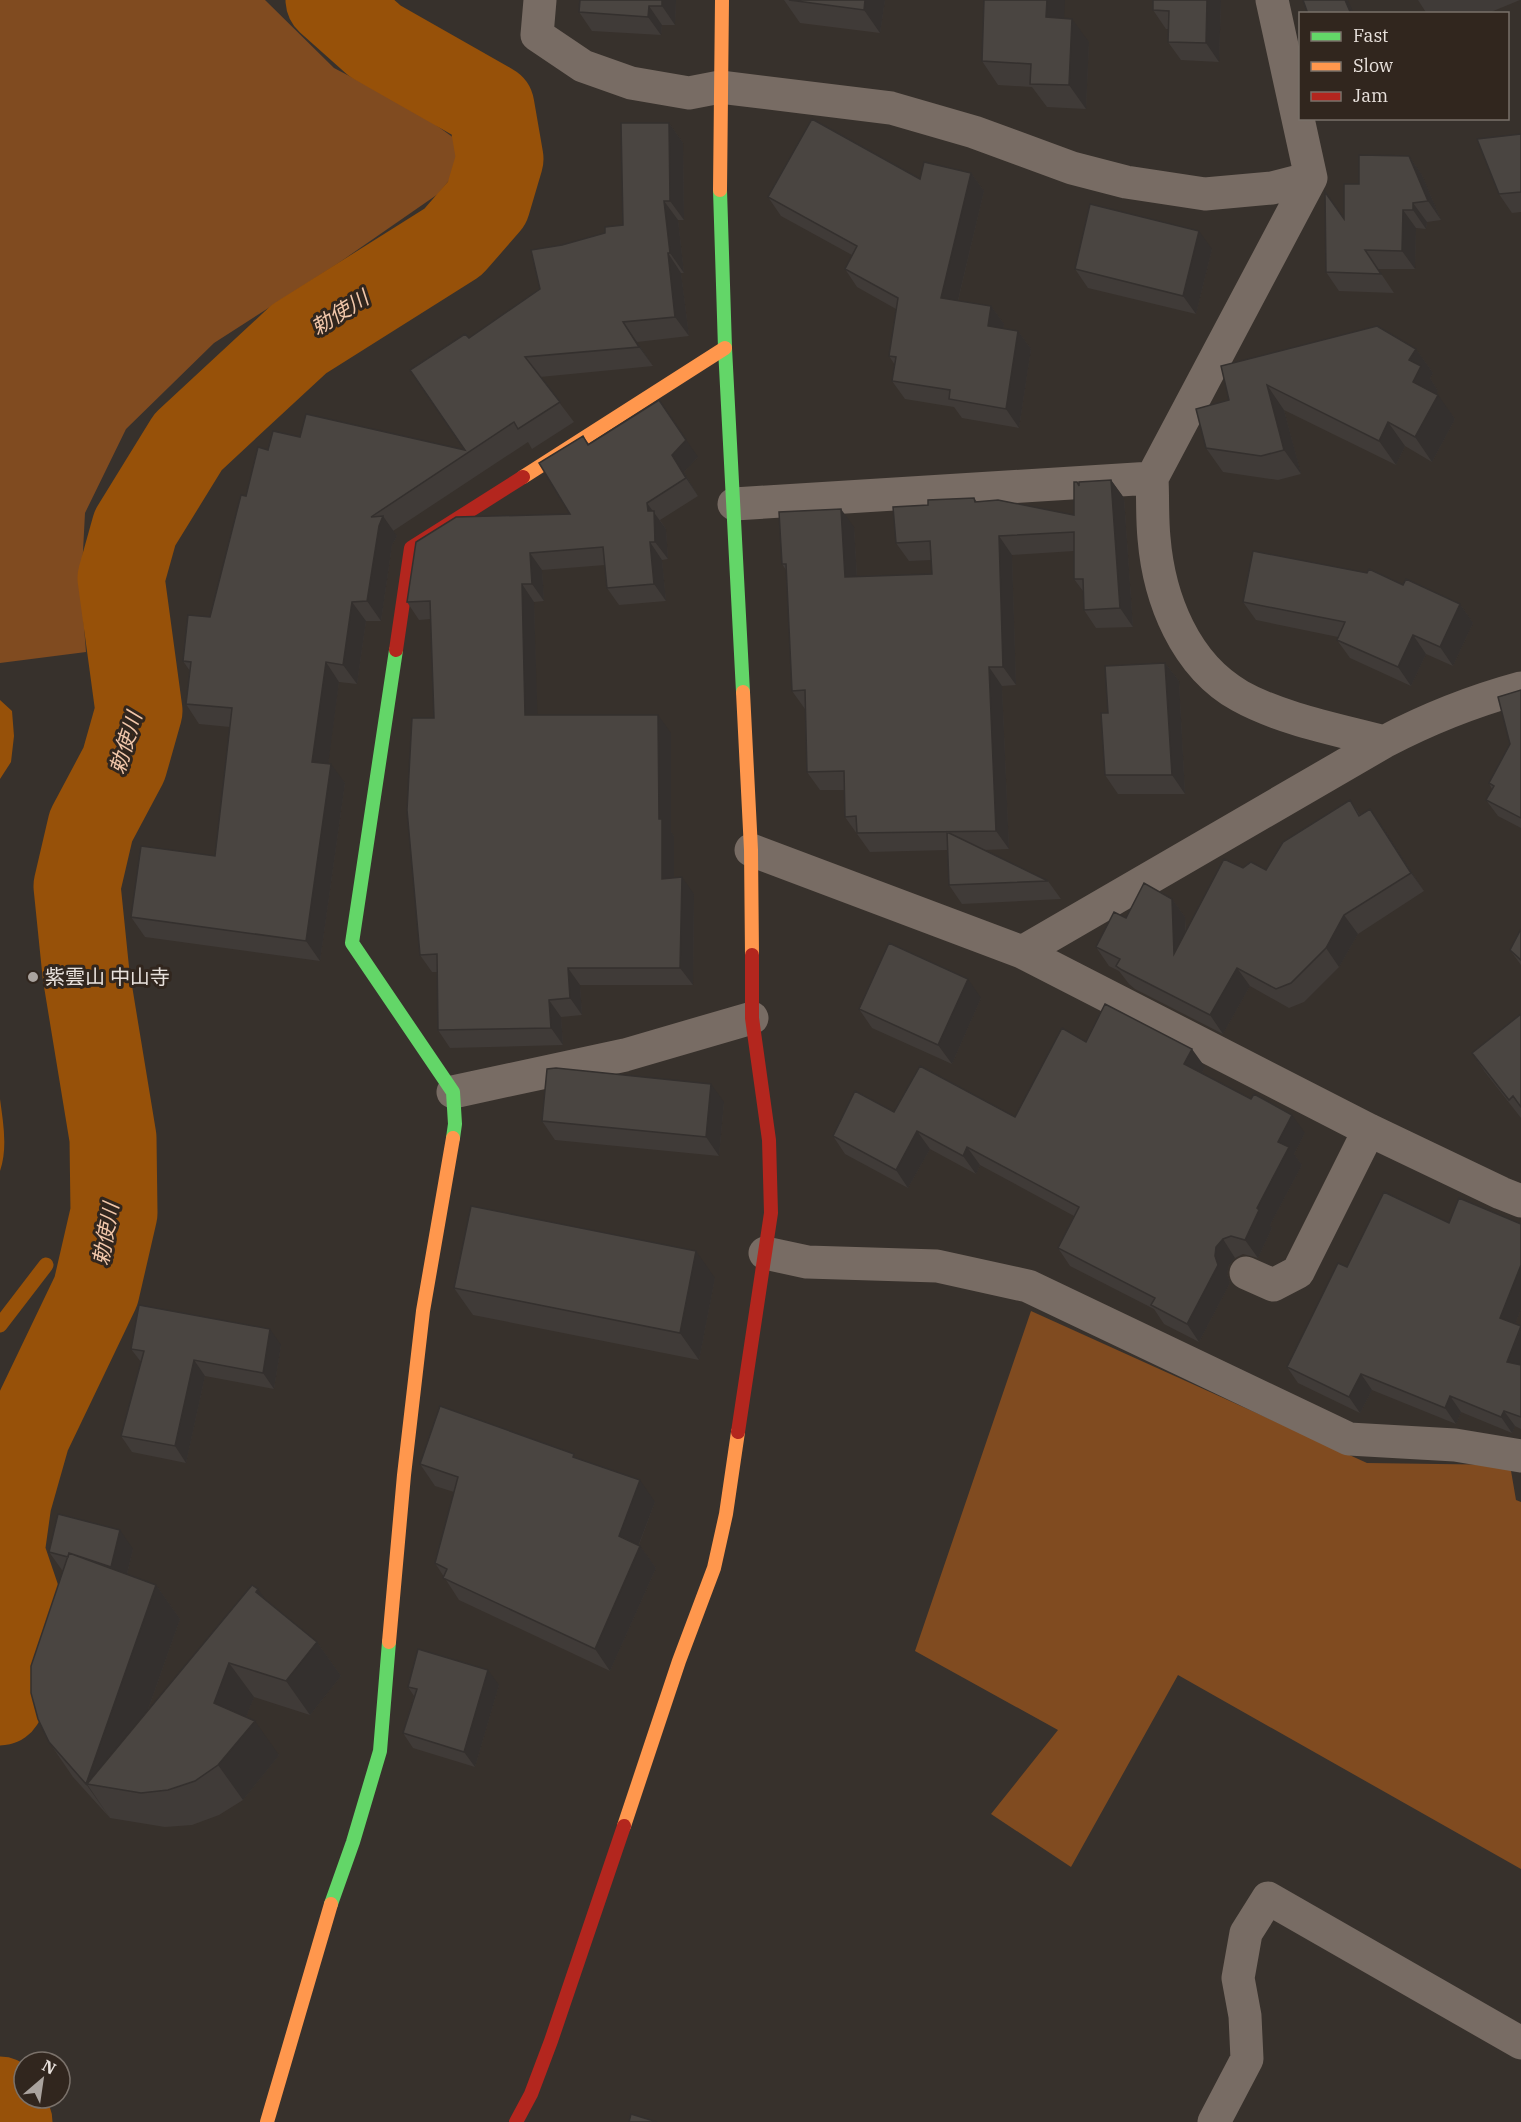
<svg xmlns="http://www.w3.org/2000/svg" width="1521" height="2122" font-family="'IBM Plex Serif','Noto Sans JP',serif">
	<rect width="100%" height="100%" fill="#37312c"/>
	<path fill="#804b20" d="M 0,0 L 265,0 L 334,68 L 418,112 L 458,141 L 463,163 L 438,194 L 337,264 L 214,343 L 126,429 L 85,513 L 81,589 L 86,652 L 0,663 Z
		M 1031,1311 L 1367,1463 L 1510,1465 L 1516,1500 L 1521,1502 L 1521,1869 L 1178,1675 L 1071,1867 L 991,1814 L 1058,1730 L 915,1651 Z"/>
	<path fill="#975109" d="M 0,700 L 12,711 L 14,736 L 11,762 L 0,779 Z
		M 0,1099 C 3,1122 8,1148 0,1171 Z"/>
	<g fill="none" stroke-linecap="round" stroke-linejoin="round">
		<path stroke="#975109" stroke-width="15" d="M 0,1325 L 46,1265"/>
		<path stroke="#975109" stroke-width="87" d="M 0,1702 L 23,1665 L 21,1611 L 1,1552 L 8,1502 L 27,1435 L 96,1291 L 114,1213 L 113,1138 L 86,974 L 77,886 L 91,826 L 124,764 L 139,711 L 121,578 L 135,528 L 188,442 L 299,339 L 453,242 L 487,203 L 500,159 L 491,107 L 375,41 L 329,0
			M 0,2100 L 9,2122"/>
		<path stroke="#786c64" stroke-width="33" d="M 540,0 L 537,35 L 583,66 L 631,83 L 689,93 L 720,87 L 891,108 L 974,132 L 1072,168 L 1126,182 L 1205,194 L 1272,188 L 1311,178
			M 1152,478 C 1153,498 1152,518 1154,538 C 1159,599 1185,665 1240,696 C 1281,719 1339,730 1384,742
			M 734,504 L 1152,478 L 1311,178 L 1272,0
			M 751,850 L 1022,952 L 1369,1130 L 1501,1193 L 1521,1201
			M 1022,952 L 1384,742 C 1428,719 1473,701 1521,688
			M 453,1092 L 625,1055 L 752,1018
			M 765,1253 L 807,1262 L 937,1266 L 1028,1286 L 1349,1439 L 1455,1445 L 1521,1456
			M 1246,1273 L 1273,1285 L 1298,1272 L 1369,1130
			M 1214,2122 L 1247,2059 L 1245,2016 L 1238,1978 L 1246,1933 L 1268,1898 L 1521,2043"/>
		<path stroke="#63d668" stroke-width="14" d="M 720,190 L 725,348 L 743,692
			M 396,650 L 352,943 L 453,1092 L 455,1124 L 453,1138
			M 331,1904 L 353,1842 L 380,1751 L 389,1642"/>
		<path stroke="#ff974d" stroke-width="14" d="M 720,190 L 722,0
			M 523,477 L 725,348
			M 743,692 L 751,850 L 752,955
			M 389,1642 L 404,1475 L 423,1311 L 453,1138
			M 624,1826 L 679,1661 L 714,1568 L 726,1514 L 738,1432
			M 267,2122 L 331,1904"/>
		<path stroke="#b3261e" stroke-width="14" d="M 396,650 L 411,548 L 523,477
			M 738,1432 L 771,1213 L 769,1140 L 752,1018 L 752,955
			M 516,2122 L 531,2094 L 551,2041 L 624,1826"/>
	</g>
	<path fill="#403b38" d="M 676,0 L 675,25 L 662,25 L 661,35 L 592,31 L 579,12 Z
		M 784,0 L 885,0 L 880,33 L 800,23 Z
		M 1153,0 L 1221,0 L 1219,62 L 1181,60 L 1168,42 L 1168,29 L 1166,29 L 1153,10 Z
		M 1418,0 L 1520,0 L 1486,14 L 1427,14 Z
		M 1064,18 L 1089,42 L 1086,109 L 1047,107 L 1032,87 L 998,85 L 982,61 Z
		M 669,123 L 683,143 L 684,220 L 678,220 L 684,273 L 681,273 L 689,336 L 637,342 L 653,366 L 540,377 L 574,422 L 532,449 L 528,442 L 393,531 L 397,536 L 392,545 L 381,621 L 366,621 L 357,684 L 339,682 L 328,763 L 345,783 L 320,961 L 145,937 L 131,917 L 215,856 L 230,727 L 199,724 L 186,704 L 190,671 L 183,661 L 210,617 L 246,496 L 268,450 L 300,437 L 465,450 L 469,338 L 540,289 L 562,245 L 605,233 L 623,225 Z
		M 1521,134 L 1521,212 L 1512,213 L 1499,194 Z
		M 1409,156 L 1422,175 L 1441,220 L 1427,222 L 1426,229 L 1416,228 L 1415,269 L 1378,269 L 1394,293 L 1339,291 L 1326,272 L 1344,219 L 1359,184 Z
		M 971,173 L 984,191 L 958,301 L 991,306 L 1004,324 L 1003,329 L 1018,331 L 1031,349 L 1019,428 L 962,418 L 954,407 L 905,399 L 892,381 L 895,365 L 889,356 L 896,309 L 857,287 L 845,269 L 852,255 L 781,216 L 768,197 Z
		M 1212,249 L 1196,314 L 1088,288 L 1075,269 Z
		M 1416,349 L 1433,373 L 1430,378 L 1438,391 L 1436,394 L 1455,419 L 1432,462 L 1405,446 L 1396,465 L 1284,410 L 1301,474 L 1278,480 L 1223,472 L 1206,448 L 1229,400 L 1221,366 Z
		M 583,436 L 589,444 L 698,457 L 684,472 L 698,496 L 660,520 L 666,529 L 668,559 L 662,560 L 666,601 L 619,605 L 607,588 L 605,565 L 542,570 L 544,601 L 534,602 L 537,715 L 671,733 L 671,832 L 674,836 L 674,877 L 694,894 L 693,985 L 580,985 L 582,1015 L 561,1017 L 563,1045 L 450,1048 L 438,1030 L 437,972 L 432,972 L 420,955 L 434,718 L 431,619 L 419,620 L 407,602 L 570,514 Z
		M 1111,480 L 1124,498 L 1133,627 L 1096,628 L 1084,610 L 1083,591 L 1074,579 L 1074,551 L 1012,555 L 1016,685 L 1002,686 L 1009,849 L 984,850 L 1048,881 L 1061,899 L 962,904 L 949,885 L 948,850 L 870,852 L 845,817 L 844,790 L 820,790 L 807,772 L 805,709 L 792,691 L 786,570 L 782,564 L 854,527 L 857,576 L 932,574 L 931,560 L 909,561 L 896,543 L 928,505 L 974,498 L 977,502 L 1074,515 L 1079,486 Z
		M 1403,585 L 1460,604 L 1473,623 L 1453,666 L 1426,654 L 1411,686 L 1350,658 L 1337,640 L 1338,637 L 1256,620 L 1243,602 Z
		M 1165,663 L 1179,681 L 1185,794 L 1118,794 L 1105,775 L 1108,713 Z
		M 1521,690 L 1521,828 L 1498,816 L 1486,800 L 1492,789 L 1489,783 L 1510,744 Z
		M 1350,800 L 1360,815 L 1383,828 L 1424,891 L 1358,934 L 1339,967 L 1304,1002 L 1289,1008 L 1250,986 L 1223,1034 L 1135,989 L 1129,984 L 1119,971 L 1109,966 L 1096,947 L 1126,918 L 1172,899 L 1185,917 L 1186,931 L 1266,870 Z
		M 1521,929 L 1521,965 L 1510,950 Z
		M 981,998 L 952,1064 L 872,1028 L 859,1009 Z
		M 1521,1014 L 1521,1118 L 1485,1072 L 1472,1053 Z
		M 1086,1042 L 1205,1067 L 1202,1073 L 1305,1133 L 1294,1154 L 1302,1165 L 1270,1225 L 1272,1228 L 1258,1258 L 1243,1254 L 1235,1258 L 1229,1265 L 1227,1274 L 1230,1283 L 1199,1342 L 1164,1324 L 1154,1309 L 1070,1266 L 1058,1248 L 1074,1216 L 980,1165 L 976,1174 L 930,1149 L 908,1188 L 845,1154 L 833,1136 L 894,1112 L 1015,1117 Z
		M 724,1102 L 719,1156 L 555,1140 L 542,1121 Z
		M 1449,1223 L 1521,1224 L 1521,1309 L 1515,1324 L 1521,1326 L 1521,1429 L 1515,1426 L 1512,1433 L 1461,1412 L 1456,1424 L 1372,1390 L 1360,1413 L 1298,1383 L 1287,1367 L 1347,1267 Z
		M 715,1278 L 699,1360 L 473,1315 L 454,1288 Z
		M 281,1345 L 274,1389 L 205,1376 L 186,1463 L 132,1452 L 121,1436 L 141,1362 L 131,1349 Z
		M 577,1458 L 655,1502 L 639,1545 L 656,1568 L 610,1671 L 459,1600 L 435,1563 L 454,1492 L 435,1486 L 420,1464 Z
		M 133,1549 L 127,1574 L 156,1585 L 180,1619 L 148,1710 L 265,1600 L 317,1642 L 341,1676 L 310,1715 L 254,1697 L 246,1717 L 279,1755 L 243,1800 L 219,1815 L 192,1825 L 165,1827 L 110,1818 L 73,1777 L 49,1742 L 63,1571 L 62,1570 L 49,1552 Z
		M 499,1685 L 475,1767 L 413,1748 L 403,1733 L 414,1696 L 408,1687 Z"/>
	<path fill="#34302e" d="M 662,0 L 676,0 L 675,25 L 662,6 Z
		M 865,0 L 885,0 L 880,33 L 864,10 Z
		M 1047,0 L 1065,0 L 1063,41 L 1046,17 Z
		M 1207,0 L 1221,0 L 1219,62 L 1206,43 Z
		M 1345,0 L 1348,0 L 1354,14 L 1351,14 Z
		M 649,6 L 662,25 L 661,35 L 648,17 Z
		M 1072,19 L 1089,42 L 1086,109 L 1069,85 Z
		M 669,123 L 683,143 L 684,220 L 670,201 Z
		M 1409,156 L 1422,175 L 1441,220 L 1428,201 Z
		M 971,173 L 984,191 L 954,317 L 941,298 Z
		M 664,201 L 678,220 L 684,273 L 670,253 Z
		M 1413,203 L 1427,222 L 1426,229 L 1413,210 Z
		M 1403,210 L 1416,228 L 1415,269 L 1402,251 Z
		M 1199,231 L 1212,249 L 1196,314 L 1183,296 Z
		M 668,253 L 681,273 L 689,336 L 675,317 Z
		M 991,306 L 1004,324 L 1001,345 L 988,326 Z
		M 623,322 L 637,342 L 653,366 L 639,347 Z
		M 1018,331 L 1031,349 L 1019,428 L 1006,409 Z
		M 1416,349 L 1433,373 L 1430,378 L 1438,391 L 1430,406 L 1413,382 L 1409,360 Z
		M 1267,385 L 1284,410 L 1301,474 L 1284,450 Z
		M 1438,395 L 1455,419 L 1432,462 L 1415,437 Z
		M 659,400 L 698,457 L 684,472 L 698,496 L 686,478 L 672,455 Z
		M 1388,422 L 1405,446 L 1396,465 L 1379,441 Z
		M 1111,480 L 1124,498 L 1133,627 L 1120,608 Z
		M 647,503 L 666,529 L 668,559 L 655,542 L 648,511 Z
		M 841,509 L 854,527 L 858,595 L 845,577 Z
		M 383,516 L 397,536 L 392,545 L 381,621 L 367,601 L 379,526 Z
		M 999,536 L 1012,555 L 1016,685 L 1003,667 Z
		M 650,542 L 662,560 L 666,601 L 654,584 Z
		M 530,553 L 542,570 L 544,601 L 532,584 Z
		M 522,584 L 534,602 L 538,732 L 525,715 Z
		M 352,602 L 366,621 L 357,684 L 343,665 Z
		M 1460,604 L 1473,623 L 1453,666 L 1440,647 Z
		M 1413,635 L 1426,654 L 1411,686 L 1398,667 Z
		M 326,662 L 339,682 L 326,781 L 312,762 Z
		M 1165,663 L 1179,681 L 1185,794 L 1172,775 Z
		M 989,667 L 1002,686 L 1009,849 L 996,831 Z
		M 658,715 L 671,733 L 671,832 L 674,836 L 674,896 L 662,879 L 659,819 Z
		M 331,764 L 345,783 L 320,961 L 306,941 Z
		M 1370,809 L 1383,828 L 1424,891 L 1411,873 Z
		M 682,877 L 694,894 L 693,985 L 680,968 Z
		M 1172,899 L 1185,917 L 1187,972 L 1174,954 Z
		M 1344,915 L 1358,934 L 1339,967 L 1326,948 Z
		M 568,968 L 580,985 L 582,1015 L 570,998 Z
		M 1237,968 L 1250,986 L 1223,1034 L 1210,1015 Z
		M 968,979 L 981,998 L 952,1064 L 938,1045 Z
		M 549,1000 L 561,1017 L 563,1045 L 551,1028 Z
		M 1192,1049 L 1205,1067 L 1197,1082 L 1184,1064 Z
		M 711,1084 L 724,1102 L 719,1156 L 706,1137 Z
		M 1292,1115 L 1305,1133 L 1294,1154 L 1302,1165 L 1270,1225 L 1272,1228 L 1258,1258 L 1245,1240 L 1257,1208 L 1278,1142 Z
		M 917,1131 L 930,1149 L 908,1188 L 896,1170 Z
		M 967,1147 L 980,1165 L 976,1174 L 963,1156 Z
		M 1223,1239 L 1235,1258 L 1229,1265 L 1227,1274 L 1230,1283 L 1199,1342 L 1187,1324 L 1215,1256 L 1216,1247 Z
		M 696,1251 L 715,1278 L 699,1360 L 680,1333 Z
		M 1521,1265 L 1521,1309 L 1511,1334 L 1500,1318 Z
		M 1521,1328 L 1521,1372 L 1507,1362 Z
		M 270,1329 L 281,1345 L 274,1389 L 263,1373 Z
		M 194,1360 L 205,1376 L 186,1463 L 175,1446 Z
		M 1361,1374 L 1372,1390 L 1360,1413 L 1349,1397 Z
		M 1450,1396 L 1461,1412 L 1456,1424 L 1445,1408 Z
		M 1504,1411 L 1515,1426 L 1512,1433 L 1501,1417 Z
		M 640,1480 L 655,1502 L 634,1557 L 619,1536 Z
		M 120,1530 L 133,1549 L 124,1586 L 111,1567 Z
		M 640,1546 L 656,1568 L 610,1671 L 595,1649 Z
		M 156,1585 L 180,1619 L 120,1789 L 87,1784 L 110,1818 L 86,1784 Z
		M 258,1589 L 282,1623 L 256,1592 Z
		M 317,1642 L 341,1676 L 310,1715 L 286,1681 Z
		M 229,1663 L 254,1697 L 238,1737 L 214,1703 Z
		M 488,1670 L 499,1685 L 475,1767 L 464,1752 Z
		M 255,1721 L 279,1755 L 243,1800 L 218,1765 Z"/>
	<path fill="#4a4541" stroke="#34302e" stroke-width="1.5" d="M 580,0 L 662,0 L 662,6 L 649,6 L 648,17 L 579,12 Z
		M 789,0 L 865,0 L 864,10 Z
		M 984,0 L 1047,0 L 1046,17 L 1072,19 L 1069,85 L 1030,84 L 1031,64 L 982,61 Z
		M 1153,0 L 1207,0 L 1206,43 L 1168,42 L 1169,11 L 1153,10 Z
		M 1303,0 L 1345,0 L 1351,14 L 1308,14 Z
		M 812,119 L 920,179 L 924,162 L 971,173 L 941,298 L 991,306 L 988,326 L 1018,331 L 1006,409 L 949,399 L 950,390 L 892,381 L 896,357 L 889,356 L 898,298 L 845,269 L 857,246 L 768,197 Z
		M 621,123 L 669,123 L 670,201 L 664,201 L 670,253 L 668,253 L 675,317 L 623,322 L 639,347 L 525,357 L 560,402 L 518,429 L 514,422 L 371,517 L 383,516 L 379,526 L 367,601 L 352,602 L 343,665 L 326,662 L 312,762 L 331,764 L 306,941 L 131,917 L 141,846 L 215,856 L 232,708 L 186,704 L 191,662 L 183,661 L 188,615 L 210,617 L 241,495 L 246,496 L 258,447 L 268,450 L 273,431 L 300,437 L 306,414 L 465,450 L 410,370 L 465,334 L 469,338 L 540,289 L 531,250 L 562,245 L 605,233 L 605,227 L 623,225 Z
		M 1521,134 L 1521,192 L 1499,194 L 1477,139 Z
		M 1359,155 L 1409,156 L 1428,201 L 1413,203 L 1413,210 L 1403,210 L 1402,251 L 1365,250 L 1381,274 L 1326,272 L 1325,192 L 1344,219 L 1344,184 L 1359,184 Z
		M 1090,204 L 1199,231 L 1183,296 L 1075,269 Z
		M 1377,326 L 1416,349 L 1409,360 L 1421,366 L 1413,382 L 1438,395 L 1415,437 L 1388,422 L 1379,441 L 1267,385 L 1284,450 L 1261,456 L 1206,448 L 1196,409 L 1229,400 L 1221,366 Z
		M 659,400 L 686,440 L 672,455 L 686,478 L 647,503 L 648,511 L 654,511 L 655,542 L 650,542 L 654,584 L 607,588 L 603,547 L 530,553 L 532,584 L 522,584 L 525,715 L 658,715 L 659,819 L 662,819 L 662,879 L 682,877 L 680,968 L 568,968 L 570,998 L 549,1000 L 551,1028 L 438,1030 L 437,954 L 420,955 L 407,810 L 412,718 L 434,718 L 430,601 L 407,602 L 416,542 L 456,517 L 570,514 L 539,463 L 583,436 L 588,445 Z
		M 1111,480 L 1120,608 L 1084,610 L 1083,579 L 1074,579 L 1074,532 L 999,536 L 1003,667 L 989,667 L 996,831 L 857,833 L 856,816 L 845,817 L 844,771 L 807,772 L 805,690 L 792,691 L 786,564 L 782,564 L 779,512 L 841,509 L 845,577 L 932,574 L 930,541 L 896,543 L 893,507 L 928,505 L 928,500 L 974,498 L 975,502 L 998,500 L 1074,515 L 1074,482 L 1077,482 L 1079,486 L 1079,482 Z
		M 1253,551 L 1367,573 L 1369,569 L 1403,585 L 1406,579 L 1460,604 L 1440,647 L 1413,635 L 1398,667 L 1337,640 L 1345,622 L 1243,602 Z
		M 1165,663 L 1172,775 L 1105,775 L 1101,713 L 1108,713 L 1105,666 Z
		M 1521,690 L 1521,818 L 1486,800 L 1494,786 L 1489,783 L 1510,744 L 1498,697 Z
		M 1350,800 L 1359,816 L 1370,809 L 1411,873 L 1344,915 L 1326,948 L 1291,983 L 1276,989 L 1237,968 L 1210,1015 L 1122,970 L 1116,966 L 1120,959 L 1096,947 L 1114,912 L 1126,918 L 1144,883 L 1172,899 L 1174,954 L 1224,859 L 1243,868 L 1251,862 L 1266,870 L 1283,842 Z
		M 947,832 L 1048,881 L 949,885 Z
		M 1521,929 L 1521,960 L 1510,950 Z
		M 889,943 L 968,979 L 938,1045 L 859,1009 Z
		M 1105,1004 L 1192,1049 L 1184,1064 L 1251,1099 L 1254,1094 L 1292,1115 L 1278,1142 L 1289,1147 L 1257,1208 L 1259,1210 L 1245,1240 L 1231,1236 L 1223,1239 L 1216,1247 L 1215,1256 L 1218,1265 L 1187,1324 L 1151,1305 L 1155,1298 L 1058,1248 L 1079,1207 L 967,1147 L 963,1156 L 917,1131 L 896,1170 L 833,1136 L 855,1091 L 894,1112 L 920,1066 L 1015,1117 L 1062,1028 L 1086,1042 Z
		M 1521,1014 L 1521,1107 L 1513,1096 L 1509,1100 L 1472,1053 Z
		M 556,1068 L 711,1084 L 706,1137 L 542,1121 L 547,1069 Z
		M 1384,1192 L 1449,1223 L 1459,1198 L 1521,1224 L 1521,1265 L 1500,1318 L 1521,1326 L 1507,1362 L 1521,1365 L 1521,1417 L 1504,1411 L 1501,1417 L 1450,1396 L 1445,1408 L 1361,1374 L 1349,1397 L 1287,1367 L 1338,1263 L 1347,1267 Z
		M 471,1206 L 696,1251 L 680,1333 L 454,1288 Z
		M 139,1305 L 270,1329 L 263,1373 L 194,1360 L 175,1446 L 121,1436 L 144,1351 L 131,1349 Z
		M 440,1406 L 574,1454 L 573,1457 L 640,1480 L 619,1536 L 640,1546 L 595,1649 L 443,1578 L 447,1569 L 435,1563 L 458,1477 L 420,1464 Z
		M 58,1514 L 120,1530 L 111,1567 L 69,1553 L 68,1557 L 49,1552 Z
		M 69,1553 L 156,1585 L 86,1784 L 49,1742 L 38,1719 L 31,1693 L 31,1666 Z
		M 252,1585 L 258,1589 L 256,1592 L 317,1642 L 286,1681 L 229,1663 L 214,1703 L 255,1721 L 218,1765 L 195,1781 L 168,1790 L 141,1793 L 87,1784 Z
		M 418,1649 L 488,1670 L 464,1752 L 403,1733 L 417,1689 L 408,1687 Z
		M 631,2114 L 657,2122 L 629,2122 Z"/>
	<circle fill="#aaa39e" stroke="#31261e" stroke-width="2" cx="33" cy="977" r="6"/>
	<g text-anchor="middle" stroke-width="6" stroke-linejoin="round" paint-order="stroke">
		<g font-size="20" fill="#e8e1dc" stroke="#31261e" text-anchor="start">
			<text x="45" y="984">紫雲山 中山寺</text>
		</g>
		<g font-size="21" font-style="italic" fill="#f2c7aa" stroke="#31261e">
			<text transform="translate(340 313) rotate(-32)" y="7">勅使川</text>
			<text transform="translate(126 743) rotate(-73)" y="7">勅使川</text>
			<text transform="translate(106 1234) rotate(-80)" y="7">勅使川</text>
		</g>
	</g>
	<rect x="1299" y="12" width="210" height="108" fill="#31261e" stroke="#7a716a" stroke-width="1.5"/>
	<rect x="1311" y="32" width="30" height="9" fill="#63d668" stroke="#7a716a" stroke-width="1.5"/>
	<text x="1353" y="42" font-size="18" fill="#e8e1dc">Fast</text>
	<rect x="1311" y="62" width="30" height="9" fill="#ff974d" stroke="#7a716a" stroke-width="1.5"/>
	<text x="1353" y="72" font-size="18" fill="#e8e1dc">Slow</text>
	<rect x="1311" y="92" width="30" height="9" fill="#b3261e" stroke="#7a716a" stroke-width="1.5"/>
	<text x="1353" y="102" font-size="18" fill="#e8e1dc">Jam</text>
	<g transform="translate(42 2080) rotate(29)"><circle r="28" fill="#31261e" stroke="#7a716a" stroke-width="1.5"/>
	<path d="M0-4.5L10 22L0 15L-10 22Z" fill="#aaa39e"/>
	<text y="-9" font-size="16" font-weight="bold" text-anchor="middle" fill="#e8e1dc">N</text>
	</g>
</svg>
